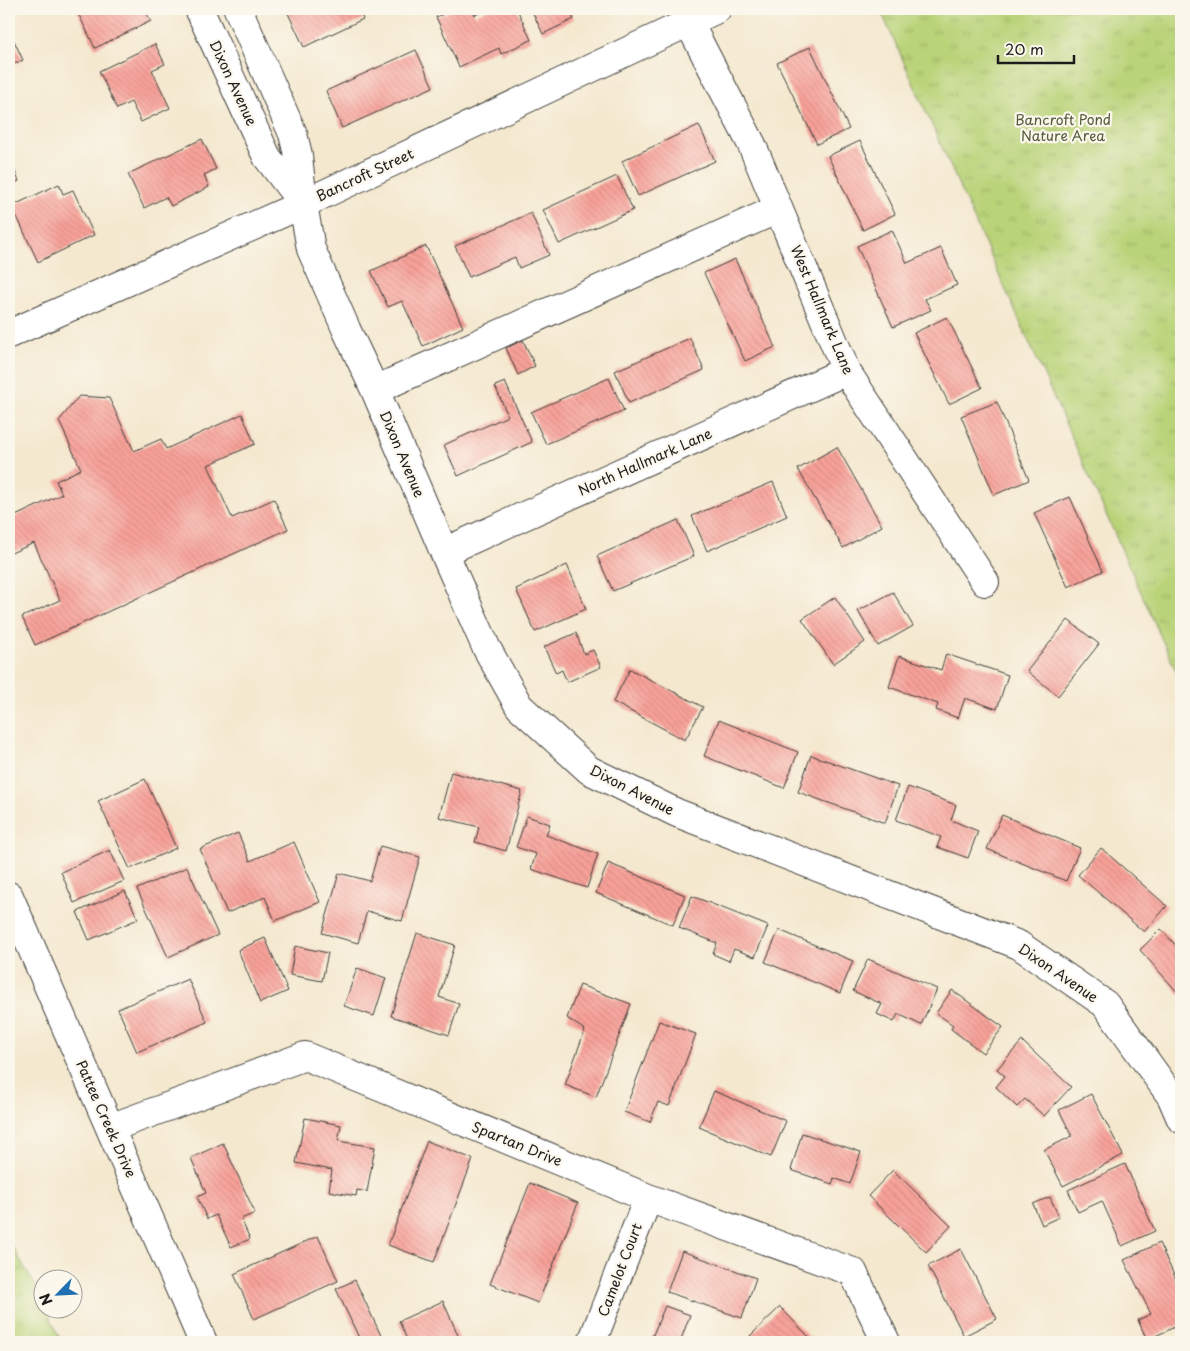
<svg xmlns="http://www.w3.org/2000/svg" width="1190" height="1351" font-family="'Playpen Sans',sans-serif">
	<defs>
		<pattern id="park-tufts" width="24" height="20" patternUnits="userSpaceOnUse" patternTransform="scale(1.25)"><rect width="24" height="20" fill="#b9d378"/><path d="M3 7l-1-3M5 7V3M7 7l1-3M15 17l-1-3M17 17v-4M19 17l1-3" fill="none" stroke="#9eb567"/></pattern>
		<pattern id="building-back-hatch" width="6" height="6" patternUnits="userSpaceOnUse" patternTransform="scale(1.25)"><rect width="6" height="6" fill="#f8a199"/><path d="M-1 5l2 2M0 0l6 6M5-1l2 2" fill="none" stroke="#d48a83"/></pattern>
	</defs>
	<rect width="100%" height="100%" fill="#fbf7ec"/>
	<filter id="ink" filterUnits="userSpaceOnUse"><feTurbulence type="fractalNoise" baseFrequency=".02" numOctaves="2"/><feDisplacementMap in="SourceGraphic" scale="10" xChannelSelector="R" yChannelSelector="G"/><feConvolveMatrix kernelMatrix="1 2 1 2 8 2 1 2 1" color-interpolation-filters="sRGB"/></filter>
	<filter id="wash" filterUnits="userSpaceOnUse"><feTurbulence type="fractalNoise" baseFrequency=".0096" numOctaves="4" result="noise"/><feDisplacementMap in="SourceGraphic" scale="20" xChannelSelector="R" yChannelSelector="G"/><feGaussianBlur stdDeviation="1.12" result="paint"/><feColorMatrix in="noise" values="0 0 0 0 0 0 0 0 0 0 0 0 0 0 0 0 0 1.4 0 .05"/><feComposite in="paint" operator="in"/></filter>
	<g filter="url(#wash)">
		<rect width="100%" height="100%" fill="#f4e8cf"/>
		<path fill="url(#park-tufts)" stroke="#6a784a" d="M 880,9 L 1181,9 L 1181,682 Z
			M 9,1241 L 41,1295 L 42,1308 L 47,1309 L 61,1342 L 9,1342 Z"/>
		<g id="blocks">
			<path fill="url(#building-back-hatch)" d="M 76,9 L 144,9 L 151,21 L 95,48 Z
				M 286,9 L 358,9 L 363,19 L 304,47 Z
				M 454,9 L 472,9 L 475,15 L 488,9 L 517,9 L 531,40 L 501,54 L 499,48 L 459,67 L 436,17 Z
				M 531,9 L 580,9 L 571,13 L 574,19 L 543,34 Z
				M 9,30 L 23,60 L 9,66 Z
				M 155,44 L 165,64 L 152,70 L 170,108 L 141,122 L 131,102 L 117,109 L 99,71 Z
				M 810,47 L 849,129 L 817,144 L 777,63 Z
				M 416,50 L 433,87 L 342,128 L 326,91 Z
				M 699,125 L 715,161 L 638,196 L 622,161 Z
				M 202,139 L 216,169 L 204,175 L 209,187 L 171,206 L 166,197 L 144,208 L 128,174 Z
				M 860,141 L 895,214 L 863,230 L 828,156 Z
				M 9,158 L 19,181 L 9,186 Z
				M 617,176 L 633,210 L 559,244 L 543,210 Z
				M 59,184 L 63,194 L 73,190 L 94,235 L 38,262 L 12,206 Z
				M 531,213 L 549,255 L 519,268 L 515,257 L 469,277 L 455,246 Z
				M 892,230 L 907,263 L 941,248 L 957,285 L 925,299 L 931,310 L 893,327 L 857,246 Z
				M 426,246 L 463,327 L 423,346 L 402,301 L 388,307 L 371,271 Z
				M 735,259 L 775,347 L 745,361 L 704,273 Z
				M 947,317 L 982,388 L 949,404 L 914,333 Z
				M 690,338 L 704,370 L 629,403 L 615,371 Z
				M 523,340 L 535,366 L 518,375 L 506,348 Z
				M 609,378 L 624,411 L 546,444 L 531,412 Z
				M 505,382 L 532,442 L 458,476 L 444,445 L 508,416 L 495,386 Z
				M 79,396 L 109,398 L 134,451 L 161,439 L 166,449 L 242,414 L 255,444 L 208,465 L 232,518 L 274,499 L 288,529 L 35,645 L 22,617 L 60,600 L 34,543 L 9,554 L 9,519 L 62,494 L 56,481 L 81,469 L 59,421 Z
				M 997,402 L 1029,480 L 994,495 L 961,416 Z
				M 837,447 L 882,526 L 843,548 L 798,469 Z
				M 773,482 L 787,516 L 707,551 L 692,516 Z
				M 1070,497 L 1103,571 L 1068,587 L 1034,513 Z
				M 678,520 L 694,556 L 613,591 L 597,556 Z
				M 567,565 L 586,609 L 535,632 L 516,589 Z
				M 893,592 L 913,626 L 878,646 L 858,611 Z
				M 835,597 L 865,642 L 833,664 L 802,619 Z
				M 1068,620 L 1099,644 L 1058,696 L 1027,671 Z
				M 576,633 L 584,654 L 593,650 L 601,667 L 567,682 L 562,670 L 556,673 L 544,647 Z
				M 946,654 L 1008,675 L 997,709 L 965,698 L 958,718 L 936,710 L 938,704 L 889,687 L 899,656 L 941,670 Z
				M 630,669 L 703,707 L 685,740 L 613,702 Z
				M 719,720 L 798,752 L 784,788 L 704,756 Z
				M 811,755 L 898,786 L 885,823 L 798,792 Z
				M 451,772 L 522,791 L 506,851 L 475,842 L 479,827 L 439,817 Z
				M 145,779 L 176,848 L 130,869 L 98,801 Z
				M 908,787 L 956,805 L 951,820 L 978,831 L 968,858 L 937,847 L 941,837 L 896,820 Z
				M 1002,815 L 1080,848 L 1066,881 L 987,849 Z
				M 527,816 L 550,824 L 546,835 L 598,854 L 587,888 L 531,869 L 536,854 L 516,847 Z
				M 238,833 L 250,861 L 294,842 L 320,902 L 275,921 L 265,897 L 227,913 L 200,849 Z
				M 380,846 L 420,857 L 402,921 L 367,911 L 358,943 L 322,933 L 339,873 L 370,881 Z
				M 1101,848 L 1167,906 L 1144,932 L 1078,875 Z
				M 110,850 L 124,881 L 74,903 L 61,872 Z
				M 608,863 L 685,895 L 673,925 L 596,893 Z
				M 187,867 L 218,935 L 168,957 L 137,889 Z
				M 125,891 L 138,919 L 89,940 L 77,912 Z
				M 692,896 L 768,926 L 755,957 L 734,949 L 729,961 L 713,954 L 717,943 L 679,928 Z
				M 1161,929 L 1181,951 L 1181,996 L 1140,950 Z
				M 779,930 L 853,961 L 840,993 L 765,962 Z
				M 417,933 L 455,945 L 439,997 L 459,1004 L 449,1035 L 391,1016 Z
				M 265,938 L 288,991 L 260,1003 L 238,950 Z
				M 295,946 L 328,953 L 322,981 L 290,975 Z
				M 868,959 L 937,989 L 921,1025 L 898,1014 L 894,1022 L 877,1014 L 882,1004 L 853,991 Z
				M 357,968 L 386,978 L 374,1016 L 344,1006 Z
				M 188,979 L 207,1022 L 137,1052 L 118,1009 Z
				M 580,985 L 631,1004 L 596,1097 L 565,1085 L 585,1030 L 567,1018 Z
				M 952,990 L 1003,1027 L 983,1053 L 951,1029 L 953,1025 L 936,1013 Z
				M 659,1021 L 696,1034 L 669,1106 L 658,1102 L 650,1122 L 624,1112 Z
				M 1022,1041 L 1071,1087 L 1044,1116 L 1025,1099 L 1017,1107 L 996,1087 L 1005,1076 L 997,1069 Z
				M 714,1091 L 786,1121 L 771,1157 L 699,1127 Z
				M 1091,1094 L 1123,1155 L 1063,1186 L 1044,1150 L 1072,1136 L 1059,1110 Z
				M 305,1118 L 341,1125 L 338,1141 L 375,1147 L 367,1192 L 357,1190 L 356,1196 L 329,1191 L 332,1170 L 296,1163 Z
				M 802,1133 L 861,1152 L 850,1184 L 834,1178 L 832,1184 L 791,1170 Z
				M 427,1141 L 473,1159 L 434,1262 L 388,1245 Z
				M 223,1143 L 255,1213 L 241,1219 L 250,1239 L 231,1247 L 216,1215 L 207,1219 L 197,1197 L 206,1193 L 191,1158 Z
				M 1125,1164 L 1155,1231 L 1122,1246 L 1102,1201 L 1078,1212 L 1068,1190 Z
				M 893,1170 L 951,1226 L 926,1252 L 868,1196 Z
				M 530,1183 L 578,1203 L 538,1303 L 490,1284 Z
				M 1050,1197 L 1059,1217 L 1042,1225 L 1033,1204 Z
				M 318,1236 L 338,1281 L 254,1319 L 234,1274 Z
				M 1159,1243 L 1181,1290 L 1181,1324 L 1147,1340 L 1138,1320 L 1151,1314 L 1124,1260 Z
				M 961,1249 L 997,1319 L 964,1336 L 928,1266 Z
				M 682,1251 L 756,1278 L 742,1318 L 667,1292 Z
				M 355,1280 L 384,1342 L 361,1342 L 336,1289 Z
				M 443,1301 L 461,1342 L 408,1342 L 399,1321 Z
				M 665,1306 L 690,1315 L 680,1342 L 650,1342 Z
				M 780,1307 L 814,1342 L 756,1342 L 750,1336 Z"/>
		</g>
	</g>
	<g filter="url(#ink)">
		<use href="#blocks" fill-opacity="0" stroke="#3c3b37" stroke-width="1"/>
		<g fill="none" stroke-linecap="round" stroke-linejoin="round">
			<g stroke="#3c3b37" stroke-width="30">
				<path id="minor" d="M 199,9 L 267,157 L 303,204
					M 238,9 L 293,134 L 298,155 L 303,204 L 311,249 L 347,331 L 375,390 L 444,552 L 486,647 L 519,706 L 589,770 L 677,813 L 1019,945 L 1105,1004 L 1171,1096 L 1181,1119
					M 688,21 L 752,145 L 846,371 L 985,582
					M 9,334 L 303,204 L 717,9
					M 375,390 L 778,209
					M 444,552 L 846,371
					M 9,896 L 203,1342
					M 110,1128 L 305,1056 L 648,1198 L 853,1272 L 886,1342
					M 592,1342 L 648,1198"/>
			</g>
			<use href="#minor" stroke="#fff" stroke-width="28"/>
		</g>
	</g>
	<g text-anchor="middle" stroke-width="4.5" stroke-linejoin="round" paint-order="stroke">
		<g font-size="14" fill="#1c1c1c" stroke="#fbf7ec">
			<text transform="translate(233 83) rotate(65)" y="5">Dixon Avenue</text>
			<text transform="translate(365 175) rotate(-25)" y="5">Bancroft Street</text>
			<text transform="translate(822 310) rotate(67)" y="5">West Hallmark Lane</text>
			<text transform="translate(402 454) rotate(67)" y="5">Dixon Avenue</text>
			<text transform="translate(645 462) rotate(-24)" y="5">North Hallmark Lane</text>
			<text transform="translate(632 790) rotate(27)" y="5">Dixon Avenue</text>
			<text transform="translate(1058 973) rotate(34)" y="5">Dixon Avenue</text>
			<text transform="translate(106 1119) rotate(66)" y="5">Pattee Creek Drive</text>
			<text transform="translate(517 1144) rotate(22)" y="5">Spartan Drive</text>
			<text transform="translate(620 1270) rotate(-69)" y="5">Camelot Court</text>
		</g>
		<g font-size="14" fill="#535c3c" stroke="#fbf7ec">
			<text x="1063" y="125">Bancroft Pond<tspan x="1063" dy="16">Nature Area</tspan></text>
		</g>
	</g>
	<rect width="1190" height="1351" fill="none" stroke="#fbf7ec" stroke-width="30"/>
	<g transform="translate(58 1294) rotate(246)"><circle r="24" fill="#fbf7ec" stroke="#a29f99"/>
	<path d="M0-4L9 19L0 12L-9 19Z" fill="#1f6fb2"/>
	<text y="-8" font-size="14" font-weight="bold" text-anchor="middle" fill="#1c1c1c">N</text>
	</g>
	<path d="M998 55v8h76v-8" fill="none" stroke="#1c1c1c" stroke-width="2.5"/>
	<text x="1005" y="55" font-size="15" fill="#1c1c1c" stroke="#fbf7ec" stroke-width="4" paint-order="stroke">20 m</text>
</svg>
